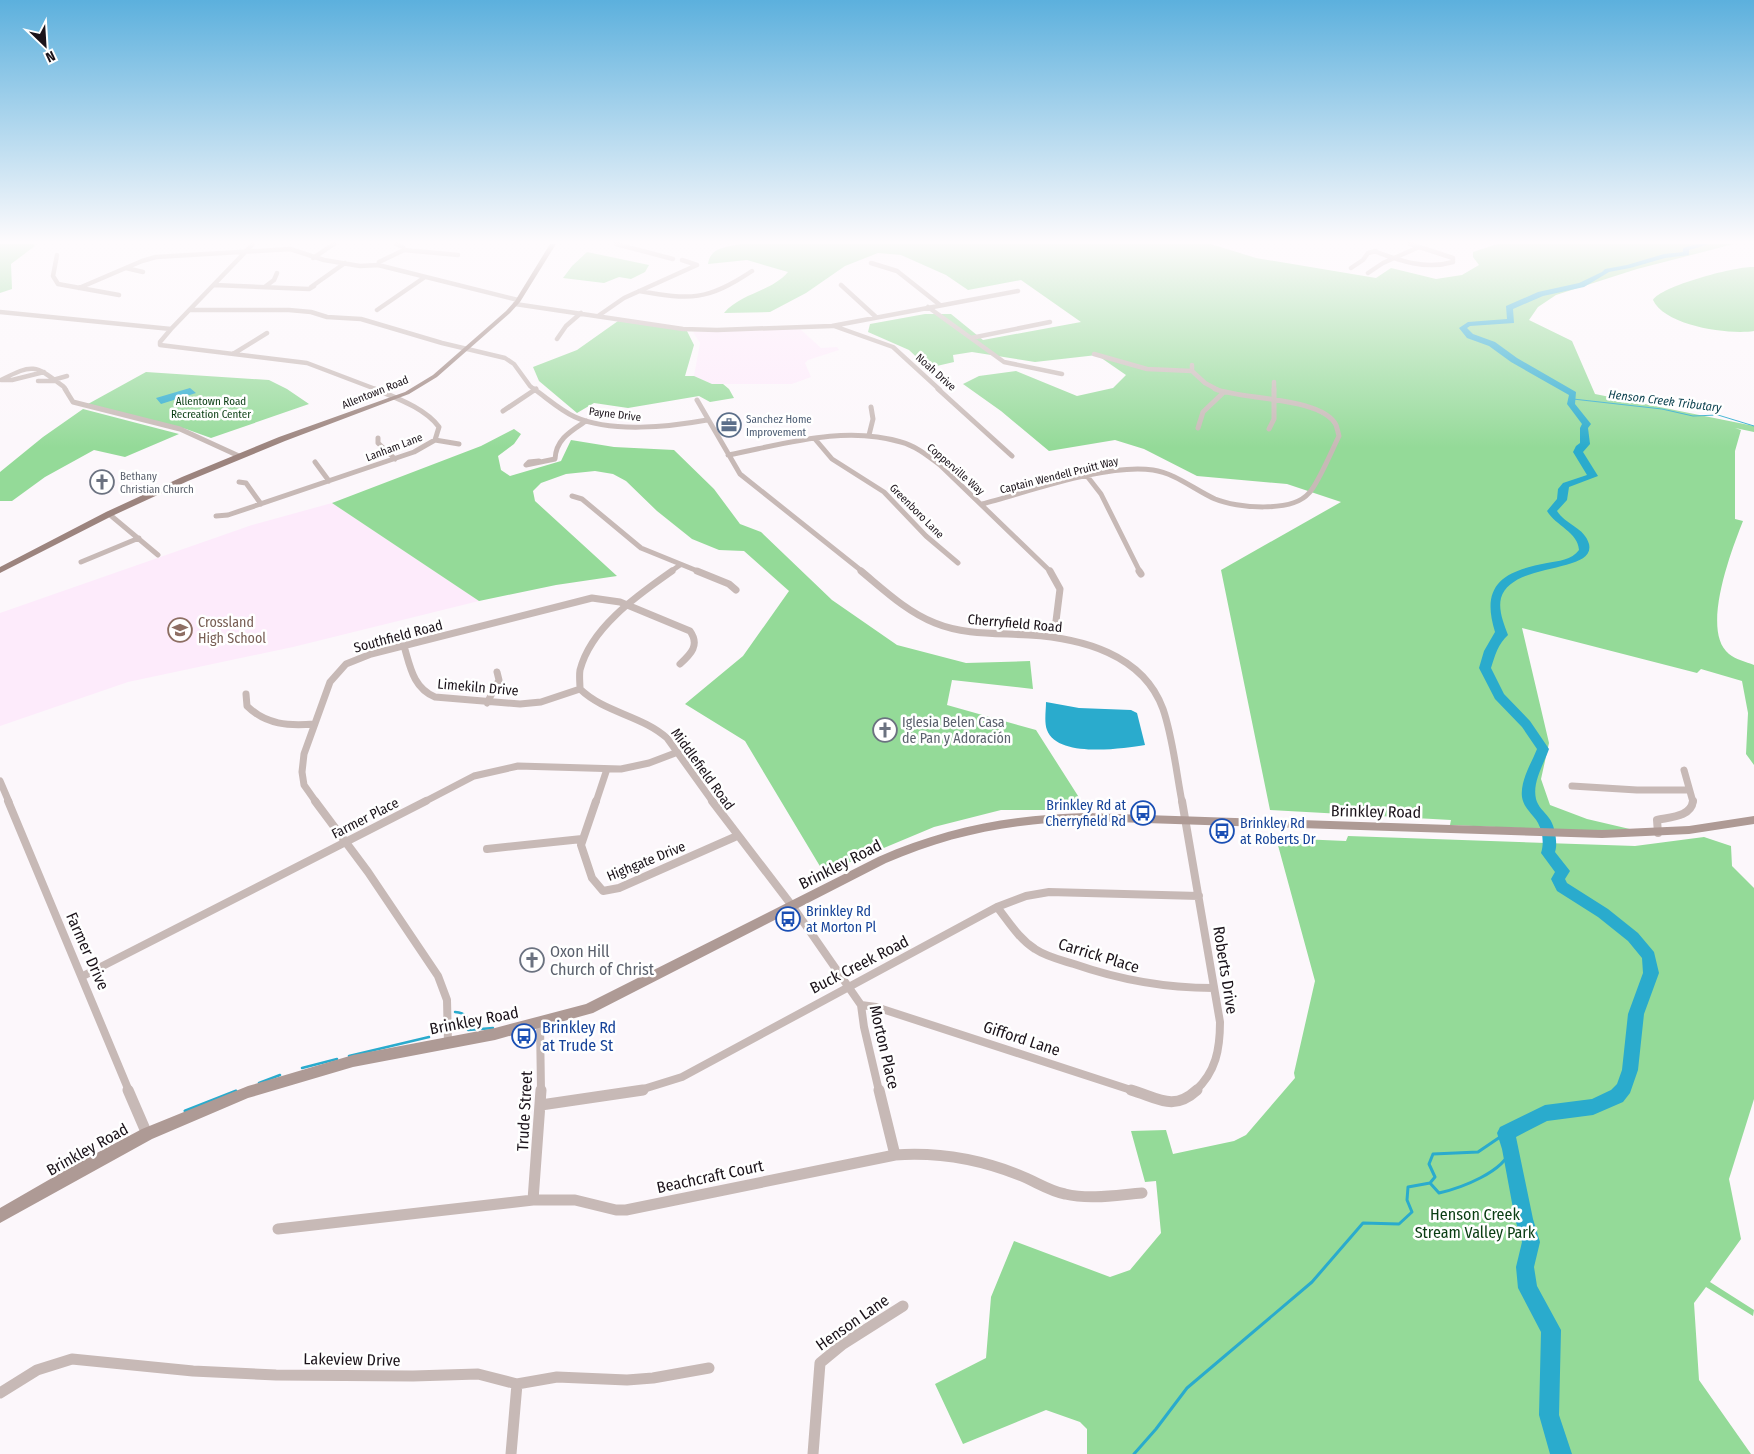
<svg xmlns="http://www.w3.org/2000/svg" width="1754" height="1454" font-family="'Fira Sans Condensed',sans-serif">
	<rect width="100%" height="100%" fill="#fcf7fb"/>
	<path fill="#fdebfb" d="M 799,328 L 821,348 L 837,347 L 839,350 L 808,360 L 805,363 L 811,377 L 792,384 L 712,384 L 694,376 L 700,343 L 693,332 Z
		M 332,503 L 479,601 L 293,647 L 128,682 L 0,726 L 0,613 L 252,525 Z"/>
	<path fill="#94da98" d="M 0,244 L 34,244 L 35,246 L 11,264 L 12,289 L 0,293 Z
		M 741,244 L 1211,244 L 1256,258 L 1376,278 L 1391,268 L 1436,279 L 1462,275 L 1479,265 L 1473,257 L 1473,252 L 1497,244 L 1734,244 L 1637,269 L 1556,295 L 1538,307 L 1529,320 L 1572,341 L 1595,394 L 1754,426 L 1754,432 L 1735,428 L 1741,430 L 1735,451 L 1735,519 L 1743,521 C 1732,549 1700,631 1729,654 C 1735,659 1746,662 1754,665 L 1754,765 L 1746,754 L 1748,713 L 1742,681 L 1701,669 L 1697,673 L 1522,628 L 1549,743 L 1541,779 L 1550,805 L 1587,819 L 1634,830 L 1593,831 L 1450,825 L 1451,820 L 1270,810 L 1221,570 L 1341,502 L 1287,484 L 1197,476 L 1144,449 L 1115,440 L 1049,451 L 1001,411 L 963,384 L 979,376 L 1016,371 L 1077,396 L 1113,388 L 1126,375 L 1097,355 L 1035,362 L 972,352 L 953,355 L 954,362 L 928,368 L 909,350 L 868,332 L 870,324 L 925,314 L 951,314 L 983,340 L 1081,322 L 1021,280 L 968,290 L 946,275 L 901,255 L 878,253 L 845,266 L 806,293 L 770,312 L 724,313 C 741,293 771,292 788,272 L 747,260 L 708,264 C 710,247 727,247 741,244 Z
		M 587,252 L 649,265 L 645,272 L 631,279 L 619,277 L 604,283 L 563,278 L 572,266 Z
		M 1754,267 L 1754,331 C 1729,335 1665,326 1653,300 C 1661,286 1736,266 1754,267 Z
		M 618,321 L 687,331 L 694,345 L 685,376 L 694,376 L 712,384 L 723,384 L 729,389 L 734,398 L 710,402 L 699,396 L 628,408 L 594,403 L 577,413 L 539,381 L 533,367 L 577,350 Z
		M 146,372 L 269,380 L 287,389 L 309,404 L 211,438 L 186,429 L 88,404 Z
		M 83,409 L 179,434 L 125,457 L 94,450 L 45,477 L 12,501 L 0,501 L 0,472 L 43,437 Z
		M 514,429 L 521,434 L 514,444 L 498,456 L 501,470 L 510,476 L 561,461 L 571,440 L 614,447 L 674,450 L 714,489 L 740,524 L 761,532 L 832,600 L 897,645 L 966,663 L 1030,661 L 1033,689 L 952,680 L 947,705 L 1036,730 L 1087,810 L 1001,810 L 934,827 L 824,873 L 745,741 L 685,704 L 743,656 L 789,591 L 744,551 L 719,550 L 692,539 L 657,511 L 626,481 L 613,474 L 595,471 L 566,474 L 541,483 L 533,491 L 535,501 L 617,576 L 556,585 L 479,601 L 332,503 L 481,446 Z
		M 1348,836 L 1635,846 L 1704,837 L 1731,846 L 1732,866 L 1754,888 L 1754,1099 L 1729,1179 L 1741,1239 L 1710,1282 L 1754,1310 L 1753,1316 L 1706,1287 L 1694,1303 L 1699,1380 L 1751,1454 L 1087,1454 L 1087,1429 L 1080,1422 L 1046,1410 L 963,1444 L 935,1384 L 986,1358 L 991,1297 L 1014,1241 L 1110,1277 L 1130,1270 L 1161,1233 L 1156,1181 L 1145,1182 L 1131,1131 L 1166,1130 L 1173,1154 L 1234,1141 L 1246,1135 L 1295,1078 L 1294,1073 L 1315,981 L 1276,838 L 1346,841 Z"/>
	<path fill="#2aabcd" d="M 190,388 L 196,393 L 161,404 L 156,398 Z
		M 1046,702 L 1079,708 L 1131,710 L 1137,713 L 1145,745 C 1121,749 1057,758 1047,730 C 1044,722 1046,711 1046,702 Z"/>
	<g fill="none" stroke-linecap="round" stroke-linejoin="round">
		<path stroke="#2aabcd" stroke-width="1" d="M 1573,399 L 1662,409 L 1693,416 L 1718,415 L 1754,426"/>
		<path stroke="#2aabcd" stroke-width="2.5" d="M 455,1012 C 467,1013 468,1018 471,1029
			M 468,1030 L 493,1028
			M 349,1056 L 429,1037
			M 302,1068 L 337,1059
			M 259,1083 L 280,1075"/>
		<path stroke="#2aabcd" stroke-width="3" d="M 185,1111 L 236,1091
			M 1430,1183 L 1435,1177 L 1429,1164 L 1433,1154 L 1478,1152 L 1506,1133
			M 1134,1454 L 1156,1429 L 1187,1388 L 1312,1282 L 1363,1223 L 1399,1224 L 1412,1212 L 1407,1200 L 1408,1187 L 1430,1183 L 1439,1193 C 1461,1188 1504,1172 1511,1149"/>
		<path fill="#2aabcd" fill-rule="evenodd" d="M 1697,244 L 1710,244 L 1689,250 L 1689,255 L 1665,258 L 1630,268 L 1609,272 L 1584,287 L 1543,296 L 1513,309 L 1514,323 L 1470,326 L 1467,328 L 1473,334 L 1495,342 L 1517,358 L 1576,392 L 1575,404 L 1591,424 L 1588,428 L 1590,444 L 1583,452 L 1598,476 L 1569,487 L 1567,500 L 1557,511 C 1565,524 1585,528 1589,544 C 1596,574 1512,561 1501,598 C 1498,610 1504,624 1508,635 C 1498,644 1495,655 1491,668 L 1504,694 L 1530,721 L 1549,749 C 1544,764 1532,782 1536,799 C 1538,807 1544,811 1549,818 C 1555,825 1558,844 1555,852 L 1570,871 L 1565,879 L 1567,883 L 1608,909 L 1638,933 L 1654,952 L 1659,973 L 1644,1014 L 1638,1070 L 1630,1093 L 1623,1102 L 1593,1115 L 1547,1121 L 1516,1137 L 1533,1219 L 1540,1242 L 1534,1267 L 1537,1286 L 1561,1330 L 1559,1415 L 1572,1454 L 1550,1454 L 1539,1415 L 1541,1332 L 1518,1288 L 1516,1267 L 1522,1242 L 1515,1219 L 1502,1149 L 1497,1133 L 1500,1127 L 1545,1105 L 1592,1099 L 1611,1090 L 1617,1084 L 1622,1070 L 1628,1014 L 1643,973 L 1642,958 L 1628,941 L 1598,917 L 1557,891 L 1551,879 L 1555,872 L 1541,853 C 1544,844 1543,832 1538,823 C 1533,814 1524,809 1522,797 C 1520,781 1531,764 1537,749 L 1522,727 L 1495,699 L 1479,668 L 1484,651 L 1495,632 C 1480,584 1504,571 1547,563 C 1558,561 1572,560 1579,550 C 1578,532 1556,526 1547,511 L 1557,499 L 1558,489 L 1563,483 L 1587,475 L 1573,452 L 1576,446 L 1580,443 L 1580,428 L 1582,424 L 1567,404 L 1569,395 L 1511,362 L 1489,346 L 1467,338 L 1459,328 L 1468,322 L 1507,319 L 1506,306 L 1538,292 L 1579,283 L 1602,272 L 1605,269 L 1627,265 L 1664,254 L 1683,252 L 1683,248 Z"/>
		<path stroke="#c7b9b6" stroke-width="4.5" d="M 253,244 L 171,329 L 160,342 L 160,345 L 307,363 L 378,390
			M 616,244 L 673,259
			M 404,250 L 458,255
			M 1374,251 C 1400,261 1426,270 1453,262 L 1453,258 L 1410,244
			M 57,255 L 53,276 L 58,284 L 119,295
			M 313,258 L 334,244
			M 682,260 L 697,265
			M 871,263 L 897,271 L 940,305
			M 378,265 L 379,262 L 404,250 L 403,247 L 396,244
			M 126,268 L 143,272
			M 1351,268 L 1363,260 L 1368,253 L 1376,251
			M 1368,273 L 1383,263 L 1419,247
			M 214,285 L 309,289 L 314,286
			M 841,285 L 876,317
			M 266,286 L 274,280 L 277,273
			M 311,287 L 345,263
			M 79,288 L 142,261 L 156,257 L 290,249 L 324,260 L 360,266 L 378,265 L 518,300
			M 639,291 C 691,300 707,301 752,271
			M 515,304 L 683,329 L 717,330 L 832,326 L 1018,291
			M 928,307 L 1004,362 L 1062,374
			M 191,310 L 289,310 L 311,312 L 327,317 L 361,319 L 442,343 L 505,358 L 514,364 L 530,386 L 535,390
			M 377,310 L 425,277
			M 0,312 L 171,329
			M 598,316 L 624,298 L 697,265
			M 834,326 L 893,347 L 940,390
			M 971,338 L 1050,322
			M 557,339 L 566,326 L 581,313
			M 233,354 L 267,333
			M 1094,354 L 1147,369 L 1192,371
			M 1192,365 L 1192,371 L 1205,383 L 1218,390
			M 44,372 L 12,380 L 1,380 C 34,363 35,365 64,387 L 66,390
			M 53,380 L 67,376
			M 38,381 L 54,381
			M 1274,382 L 1274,390"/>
		<path stroke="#c7b9b6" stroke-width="5" d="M 65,389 L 73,402 L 180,429 L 239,456
			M 534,389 C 547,398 560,410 575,417 C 611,433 669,427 707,420
			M 938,389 L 1012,456
			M 697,400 L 740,474 L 863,572
			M 503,411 L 536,389
			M 1198,428 L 1203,412 L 1224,392
			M 1269,429 L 1274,419 L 1274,389
			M 869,435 L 873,419 L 871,407
			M 378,438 L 378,443 L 395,459
			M 815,439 L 832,459 L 884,492 L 926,536 L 958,563
			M 435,440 L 459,444
			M 728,455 C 785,444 844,425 901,442 C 916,446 928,456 940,465 L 1051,572
			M 539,461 L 529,462 L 526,465 L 555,459 C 556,439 571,431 586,421
			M 315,462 L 329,481
			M 1087,476 L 1101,494 L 1140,572
			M 239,482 L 246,483 L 261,504
			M 572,496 L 582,499 L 641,548 L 700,572
			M 982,504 C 1028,492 1107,463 1153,470 C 1175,473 1195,490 1215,499 C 1237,508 1292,513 1309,493 C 1318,484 1332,450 1339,436 C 1338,432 1337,428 1336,425 C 1322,397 1243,400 1215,389
			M 109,514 L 158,555
			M 216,516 L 228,515 L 414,452 L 435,440 L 439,427 C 425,408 396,398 375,389
			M 81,562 L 139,538
			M 670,572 L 680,565"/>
		<path stroke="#c7b9b6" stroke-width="7" d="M 672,571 C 638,595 591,627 580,670 C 579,676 580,683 580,689 C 605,713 641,715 667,738 L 713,802
			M 697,571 L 729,584 L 736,590
			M 861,571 C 884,590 907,612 935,623 C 964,635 997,633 1029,635 C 1081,638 1143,654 1163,709 C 1173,738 1176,771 1182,802
			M 1050,571 L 1060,589 L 1054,637
			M 1139,571 L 1141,574
			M 404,646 C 410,666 413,688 435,697 L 520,704 L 541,702 L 580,689
			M 246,694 L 247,706 C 266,725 289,726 314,724
			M 487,703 L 499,680 L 497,672
			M 1684,770 L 1693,802
			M 0,781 L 9,802
			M 1572,786 L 1637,790 L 1689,790
			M 316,802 L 304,785 L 302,772 L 304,754 L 330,682 L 346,664 L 371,654 L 592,598 L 620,602 L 690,631 C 700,645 691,654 680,664
			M 424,802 L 474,776 L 518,766 L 621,769 L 649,763 L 678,752
			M 596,802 L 607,769"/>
		<path stroke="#c7b9b6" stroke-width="8" d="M 8,801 L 129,1091
			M 315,801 L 368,872 L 438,976 L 447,1000 L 448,1043
			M 596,801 L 581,845 L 592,878 L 603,891 L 619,888 L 737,836
			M 712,801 L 793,907 L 861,1005 L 864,1027 L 879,1091
			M 1182,801 L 1220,1022 C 1220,1049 1216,1072 1195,1091
			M 1658,833 L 1657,820 C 1670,817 1691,817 1693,801
			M 487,849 L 582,839
			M 997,907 C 1009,922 1019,939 1035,949 C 1047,957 1061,960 1074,964 C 1120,980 1165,988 1213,988
			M 83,976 L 426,801
			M 861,1005 L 876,1007 L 1134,1091
			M 540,1023 L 541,1091
			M 637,1091 L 682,1077 L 997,907 L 1026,896 L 1049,892 L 1199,896"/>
		<path stroke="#c7b9b6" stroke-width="11" d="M 128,1090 L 147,1134
			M 879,1090 L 895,1155
			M 1131,1090 C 1158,1098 1173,1112 1197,1090
			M 541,1105 L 643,1090
			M 533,1200 L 541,1090
			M 278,1229 L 533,1200 L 575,1200 L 616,1210 L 626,1210 L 895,1155 C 938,1152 979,1159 1019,1175 C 1035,1181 1049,1191 1065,1194 C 1090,1200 1117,1195 1142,1193
			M 0,1393 L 37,1370 L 72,1359 L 193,1371 L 276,1375 L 413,1376 L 478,1374 L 517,1384 L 557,1377 L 627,1380 L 653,1378 L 709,1368
			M 511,1454 L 517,1384
			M 813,1454 L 820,1363 L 843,1344 L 903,1306"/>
		<path fill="#ae9a95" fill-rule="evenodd" d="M 1086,813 L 1602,830 L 1689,826 L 1754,816 L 1754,824 L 1689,834 L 1602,838 L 1086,821 C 1014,823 952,834 886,863 L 593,1013 L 495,1040 L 353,1067 L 248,1098 L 152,1139 L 0,1223 L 0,1208 L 78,1163 L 142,1129 L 248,1086 L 353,1055 L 495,1028 L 586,1004 L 878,857 C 947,827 1011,815 1086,813 Z"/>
		<path fill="#9c847e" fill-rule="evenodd" d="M 550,244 L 556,244 L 520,302 L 510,313 L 437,377 L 409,394 L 285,441 L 188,481 L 112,516 L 0,573 L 0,567 L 106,512 L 182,477 L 279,437 L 405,392 L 433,375 L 506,311 L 515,301 Z"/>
	</g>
	<linearGradient id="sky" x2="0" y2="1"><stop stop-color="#5cb0dd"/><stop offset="0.54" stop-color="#fefbfd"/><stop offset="1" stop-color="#fefbfd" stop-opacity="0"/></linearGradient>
	<rect width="1754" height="448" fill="url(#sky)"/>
	<defs>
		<g id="office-ring" transform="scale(1.25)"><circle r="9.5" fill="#fff" stroke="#5c6f8a" stroke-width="1.5"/><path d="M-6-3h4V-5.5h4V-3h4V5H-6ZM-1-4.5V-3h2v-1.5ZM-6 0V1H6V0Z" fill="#5c6f8a"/></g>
		<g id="church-ring" transform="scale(1.25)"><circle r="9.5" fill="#fff" stroke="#6b7280" stroke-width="1.5"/><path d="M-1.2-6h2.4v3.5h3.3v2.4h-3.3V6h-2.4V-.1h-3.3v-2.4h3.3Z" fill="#6b7280"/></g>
		<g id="school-ring" transform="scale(1.25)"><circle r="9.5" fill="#fff" stroke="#8d6e63" stroke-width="1.5"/><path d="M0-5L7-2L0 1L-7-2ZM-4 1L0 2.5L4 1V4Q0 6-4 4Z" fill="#8d6e63"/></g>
		<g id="bus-ring" transform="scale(1.25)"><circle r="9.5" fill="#fff" stroke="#1a4fb4" stroke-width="1.5"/><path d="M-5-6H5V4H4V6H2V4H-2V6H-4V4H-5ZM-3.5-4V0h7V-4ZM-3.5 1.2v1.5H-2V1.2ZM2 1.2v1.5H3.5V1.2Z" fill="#1a4fb4"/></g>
	</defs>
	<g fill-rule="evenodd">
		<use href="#office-ring" x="729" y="425"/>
		<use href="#church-ring" x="102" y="482"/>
		<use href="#school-ring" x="180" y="630"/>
		<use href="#church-ring" x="885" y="730"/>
		<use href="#bus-ring" x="1143" y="813"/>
		<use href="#bus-ring" x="1222" y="831"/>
		<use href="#bus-ring" x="788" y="919"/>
		<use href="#church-ring" x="532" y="960"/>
		<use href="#bus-ring" x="524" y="1036"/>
	</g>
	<g text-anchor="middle" stroke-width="5" stroke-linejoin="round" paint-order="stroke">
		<g font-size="11" fill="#1b131a" stroke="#fff">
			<text transform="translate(936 372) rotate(42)" y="4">Noah Drive</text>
			<text transform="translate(375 392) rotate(-22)" y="4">Allentown Road</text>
			<text transform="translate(615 414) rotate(7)" y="4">Payne Drive</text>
			<text transform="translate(394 447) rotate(-21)" y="4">Lanham Lane</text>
			<text transform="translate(956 469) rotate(41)" y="4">Copperville Way</text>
			<text transform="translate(1059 475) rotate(-14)" y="4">Captain Wendell Pruitt Way</text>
			<text transform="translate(917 511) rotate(45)" y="4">Greenboro Lane</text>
		</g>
		<g font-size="11" fill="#0a3d13" stroke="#fff">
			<text x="211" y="405">Allentown Road<tspan x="211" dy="13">Recreation Center</tspan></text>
		</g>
		<g font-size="11" fill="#4e5e75" stroke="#fff" text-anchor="start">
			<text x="746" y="423">Sanchez Home<tspan x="746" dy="13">Improvement</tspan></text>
		</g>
		<g font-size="11" fill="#5b616d" stroke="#fff" text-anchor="start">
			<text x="120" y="480">Bethany<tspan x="120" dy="13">Christian Church</tspan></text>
		</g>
		<g font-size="12" font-style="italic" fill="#0f4452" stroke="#fff">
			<text transform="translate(1665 401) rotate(7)" y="4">Henson Creek Tributary</text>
		</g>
		<g font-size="14" fill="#785e54" stroke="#fff" text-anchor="start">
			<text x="198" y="627">Crossland<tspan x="198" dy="16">High School</tspan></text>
		</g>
		<g font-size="14" fill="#1b131a" stroke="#fff">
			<text transform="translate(1015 623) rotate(5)" y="5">Cherryfield Road</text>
			<text transform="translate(398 636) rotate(-15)" y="5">Southfield Road</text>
			<text transform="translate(478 687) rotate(5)" y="5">Limekiln Drive</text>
			<text transform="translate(703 769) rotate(54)" y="5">Middlefield Road</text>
			<text transform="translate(365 818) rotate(-27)" y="5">Farmer Place</text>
			<text transform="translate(646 861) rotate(-22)" y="5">Highgate Drive</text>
		</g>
		<g font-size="14" fill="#5b616d" stroke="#fff" text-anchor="start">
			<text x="902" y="727">Iglesia Belen Casa<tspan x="902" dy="16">de Pan y Adoración</tspan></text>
		</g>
		<g font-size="14" fill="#164399" stroke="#fff" text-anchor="start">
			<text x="1126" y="810" text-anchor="end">Brinkley Rd at<tspan x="1126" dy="16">Cherryfield Rd</tspan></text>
			<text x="1240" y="828">Brinkley Rd<tspan x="1240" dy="16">at Roberts Dr</tspan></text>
			<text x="806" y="916">Brinkley Rd<tspan x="806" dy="16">at Morton Pl</tspan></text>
		</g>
		<g font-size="16" fill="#1b131a" stroke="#fff">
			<text transform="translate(1376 811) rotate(1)" y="6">Brinkley Road</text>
			<text transform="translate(840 864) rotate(-27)" y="6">Brinkley Road</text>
			<text transform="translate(88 951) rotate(66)" y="6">Farmer Drive</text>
			<text transform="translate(1099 955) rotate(17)" y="6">Carrick Place</text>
			<text transform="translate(859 964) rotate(-27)" y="6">Buck Creek Road</text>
			<text transform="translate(1226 970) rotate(81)" y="6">Roberts Drive</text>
			<text transform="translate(474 1020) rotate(-11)" y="6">Brinkley Road</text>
			<text transform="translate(1022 1038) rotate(18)" y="6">Gifford Lane</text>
			<text transform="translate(885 1047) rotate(77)" y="6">Morton Place</text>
			<text transform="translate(524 1111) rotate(-87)" y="6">Trude Street</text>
			<text transform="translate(87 1149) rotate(-29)" y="6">Brinkley Road</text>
			<text transform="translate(710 1176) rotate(-12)" y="6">Beachcraft Court</text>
			<text transform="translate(852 1322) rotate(-35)" y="6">Henson Lane</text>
			<text transform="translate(352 1359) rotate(1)" y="6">Lakeview Drive</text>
		</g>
		<g font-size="16" fill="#5b616d" stroke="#fff" text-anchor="start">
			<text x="550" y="957">Oxon Hill<tspan x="550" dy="18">Church of Christ</tspan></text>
		</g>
		<g font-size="16" fill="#164399" stroke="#fff" text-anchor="start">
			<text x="542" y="1033">Brinkley Rd<tspan x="542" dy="18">at Trude St</tspan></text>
		</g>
		<g font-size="16" fill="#0a3d13" stroke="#fff">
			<text x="1475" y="1220">Henson Creek<tspan x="1475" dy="18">Stream Valley Park</tspan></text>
		</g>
	</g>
	<g transform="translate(45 45) rotate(155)" stroke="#ffffff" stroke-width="4" paint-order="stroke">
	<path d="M0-4L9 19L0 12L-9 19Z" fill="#1b131a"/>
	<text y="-8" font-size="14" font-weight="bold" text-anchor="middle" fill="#1b131a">N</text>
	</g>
</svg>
